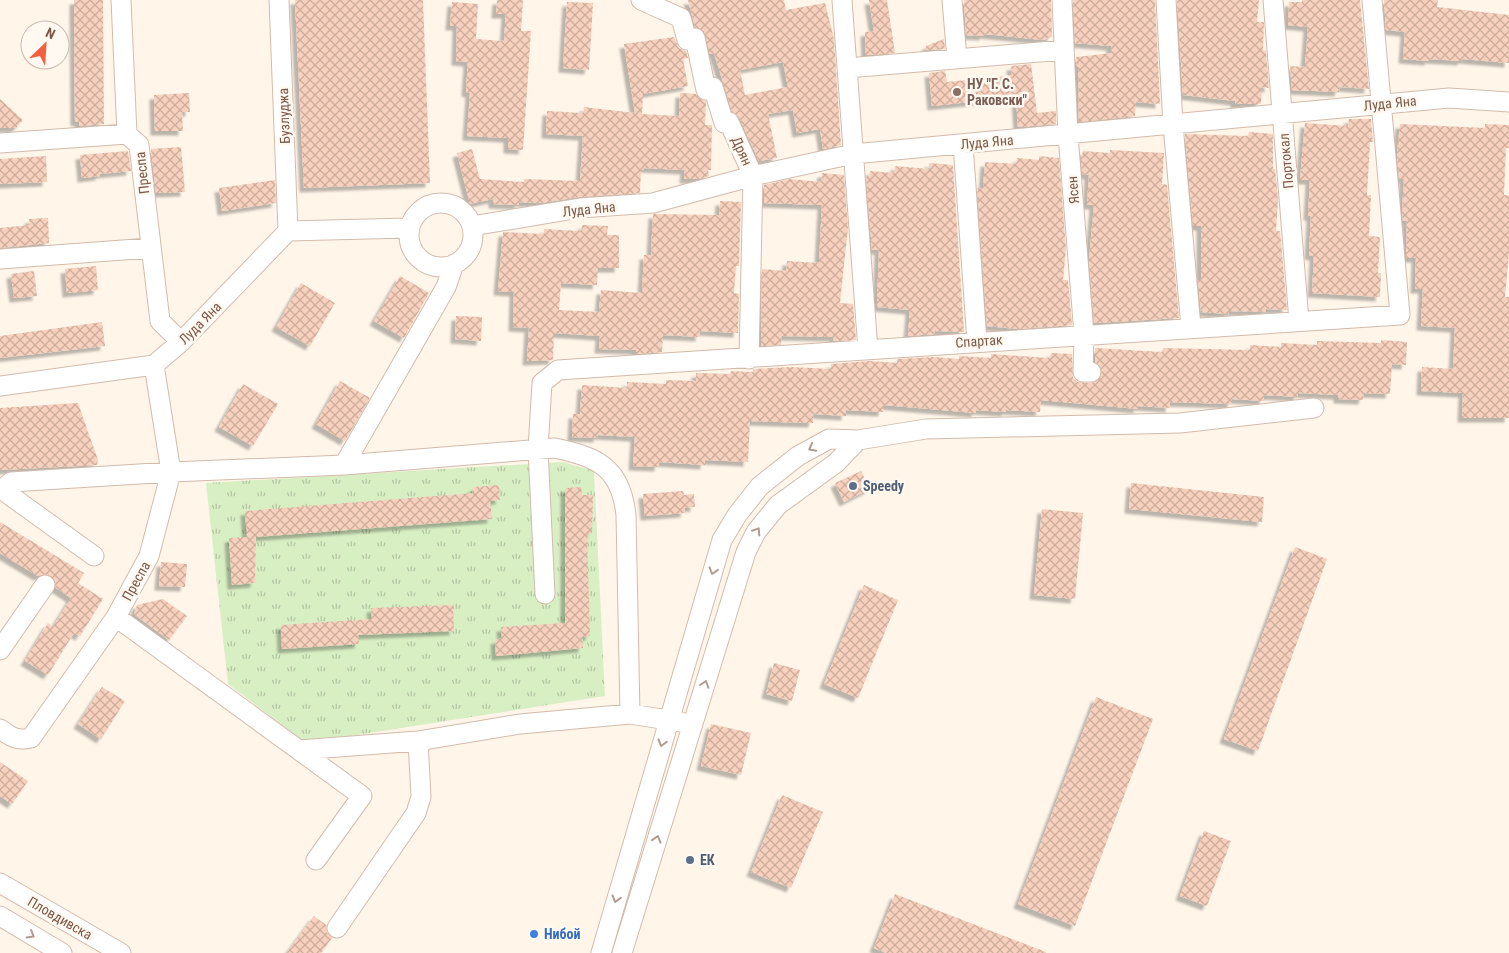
<svg xmlns="http://www.w3.org/2000/svg" width="1509" height="953" font-family="'Roboto Condensed',sans-serif">
	<defs>
		<pattern id="grass-tufts" width="24" height="20" patternUnits="userSpaceOnUse" patternTransform="scale(1.25)"><rect width="24" height="20" fill="#d8efc4"/><path d="M3 7l-1-3M5 7V3M7 7l1-3M15 17l-1-3M17 17v-4M19 17l1-3" fill="none" stroke="#b4c4a1"/></pattern>
		<pattern id="building-cross-hatch" width="8" height="8" patternUnits="userSpaceOnUse" patternTransform="scale(1.25)"><rect width="8" height="8" fill="#f7d1bd"/><path d="M0 0l8 8M0 8l8-8" fill="none" stroke="#cdac9c"/></pattern>
		<filter id="shadow"><feDropShadow dx="-4.5" dy="4.5" stdDeviation="1" flood-color="#0004"/></filter>
	</defs>
	<rect width="100%" height="100%" fill="#fff5e9"/>
	<path fill="url(#grass-tufts)" d="M 563,462 L 594,471 L 605,696 L 306,743 L 228,684 L 206,483 Z"/>
	<path fill="url(#building-cross-hatch)" fill-rule="evenodd" filter="url(#shadow)" d="M 74,0 L 103,0 L 104,124 L 79,126 L 79,121 L 75,122 Z
		M 295,0 L 423,0 L 430,183 L 304,188 Z
		M 497,0 L 523,0 L 521,31 L 531,31 L 523,150 L 508,149 L 508,138 L 467,136 L 470,93 L 466,92 L 468,62 L 456,61 L 457,26 L 450,26 L 452,2 L 478,4 L 476,39 L 504,41 L 506,14 L 496,14 Z
		M 688,0 L 784,0 L 786,10 L 825,3 L 834,39 L 841,145 L 823,149 L 820,129 L 797,133 L 793,110 L 768,114 L 777,158 L 759,161 L 739,117 L 732,111 L 714,53 L 710,54 L 704,31 L 695,27 ZM 783,62 L 788,87 L 745,95 L 740,70 Z
		M 869,0 L 887,0 L 895,53 L 866,55 L 865,32 L 874,31 Z
		M 964,0 L 1051,0 L 1052,37 L 1043,40 L 984,34 L 984,36 L 966,35 Z
		M 1073,0 L 1155,0 L 1160,104 L 1136,102 L 1135,116 L 1079,122 L 1078,67 L 1076,67 L 1076,57 L 1111,53 L 1111,46 L 1075,43 Z
		M 1177,0 L 1259,0 L 1257,22 L 1264,22 L 1263,50 L 1266,51 L 1269,88 L 1262,87 L 1261,104 L 1235,104 L 1235,101 L 1183,95 Z
		M 1302,0 L 1360,0 L 1369,89 L 1340,87 L 1339,92 L 1292,90 L 1290,66 L 1305,67 L 1308,27 L 1288,25 L 1289,2 L 1302,2 Z
		M 1384,0 L 1438,0 L 1437,7 L 1509,15 L 1509,63 L 1462,59 L 1462,61 L 1429,59 L 1429,61 L 1403,59 L 1405,32 L 1386,30 Z
		M 567,2 L 593,3 L 589,70 L 563,68 Z
		M 674,37 L 679,48 L 686,51 L 688,58 L 683,59 L 688,86 L 643,94 L 642,114 L 679,116 L 680,93 L 696,94 L 699,98 L 706,101 L 705,125 L 712,125 L 711,170 L 708,170 L 709,176 L 698,179 L 684,179 L 685,170 L 644,168 L 643,170 L 641,170 L 640,193 L 579,197 L 540,203 L 519,202 L 519,205 L 493,204 L 493,199 L 470,204 L 457,153 L 472,149 L 480,179 L 524,182 L 524,179 L 580,181 L 583,136 L 546,134 L 547,111 L 583,113 L 584,107 L 635,113 L 624,44 Z
		M 944,39 L 945,49 L 926,50 L 926,46 Z
		M 1031,64 L 1037,113 L 1056,111 L 1056,124 L 1018,127 L 1016,97 L 932,106 L 929,73 L 945,71 L 947,82 L 1012,75 L 1011,66 Z
		M 189,93 L 190,112 L 182,112 L 183,131 L 155,131 L 154,95 Z
		M 0,99 L 23,120 L 16,128 L 0,128 Z
		M 1349,119 L 1371,119 L 1373,142 L 1370,142 L 1367,195 L 1371,195 L 1369,236 L 1380,237 L 1378,273 L 1381,273 L 1380,297 L 1312,293 L 1314,256 L 1309,255 L 1311,216 L 1308,216 L 1310,180 L 1300,180 L 1305,123 L 1348,126 Z
		M 1400,124 L 1485,128 L 1485,124 L 1509,125 L 1509,148 L 1506,148 L 1504,195 L 1509,195 L 1509,254 L 1505,297 L 1509,297 L 1509,418 L 1462,418 L 1463,393 L 1421,391 L 1422,367 L 1453,369 L 1455,328 L 1421,326 L 1423,289 L 1415,289 L 1416,258 L 1406,258 L 1407,221 L 1403,221 L 1402,213 L 1404,179 L 1399,179 L 1397,155 Z
		M 1249,132 L 1273,134 L 1273,169 L 1275,169 L 1278,199 L 1276,231 L 1280,231 L 1287,310 L 1266,309 L 1265,312 L 1229,311 L 1229,314 L 1201,312 L 1198,280 L 1201,280 L 1201,226 L 1193,226 L 1185,134 L 1248,136 Z
		M 181,147 L 185,192 L 156,193 L 151,149 Z
		M 1110,150 L 1164,153 L 1162,184 L 1167,185 L 1179,318 L 1094,323 L 1089,260 L 1094,205 L 1087,205 L 1089,175 L 1082,174 L 1081,160 L 1083,151 L 1110,153 Z
		M 128,151 L 131,171 L 100,174 L 100,176 L 82,178 L 80,155 Z
		M 46,156 L 47,182 L 0,184 L 0,159 Z
		M 1039,156 L 1059,158 L 1066,249 L 1063,280 L 1068,280 L 1072,325 L 1017,329 L 987,326 L 977,188 L 983,189 L 985,162 L 1016,164 L 1017,158 L 1039,160 Z
		M 929,163 L 953,165 L 964,332 L 935,331 L 934,334 L 908,336 L 910,310 L 877,307 L 879,250 L 872,250 L 866,177 L 869,177 L 870,171 L 894,173 L 895,166 L 929,169 Z
		M 822,173 L 844,175 L 848,228 L 840,303 L 853,304 L 856,340 L 833,341 L 834,337 L 782,336 L 781,345 L 761,346 L 762,269 L 786,271 L 787,261 L 819,263 L 822,205 L 764,203 L 764,185 L 790,179 L 821,182 Z
		M 275,180 L 276,203 L 222,211 L 219,188 Z
		M 720,201 L 741,202 L 739,266 L 736,266 L 734,293 L 739,294 L 738,333 L 700,331 L 700,337 L 663,335 L 662,352 L 638,354 L 636,350 L 599,349 L 600,336 L 554,333 L 553,360 L 527,361 L 529,328 L 513,327 L 514,292 L 498,291 L 503,232 L 544,234 L 544,229 L 581,231 L 582,225 L 608,226 L 607,235 L 619,235 L 619,268 L 598,268 L 597,285 L 561,283 L 559,310 L 599,312 L 601,290 L 642,293 L 644,255 L 651,255 L 653,214 L 719,215 Z
		M 48,218 L 49,243 L 0,248 L 0,228 L 30,225 L 29,219 Z
		M 96,266 L 98,290 L 67,293 L 65,269 Z
		M 34,271 L 37,296 L 14,298 L 11,274 Z
		M 400,276 L 429,293 L 404,338 L 374,321 Z
		M 301,283 L 335,303 L 310,346 L 276,327 Z
		M 456,316 L 482,317 L 481,341 L 455,339 Z
		M 102,322 L 105,346 L 0,358 L 0,336 Z
		M 1381,340 L 1407,342 L 1406,365 L 1392,364 L 1390,394 L 1364,393 L 1363,400 L 1338,399 L 1338,395 L 1298,393 L 1298,397 L 1264,395 L 1264,401 L 1232,399 L 1232,404 L 1170,402 L 1170,408 L 1138,406 L 1138,409 L 1041,400 L 1040,412 L 1006,410 L 1006,412 L 976,410 L 976,413 L 883,405 L 883,412 L 846,410 L 846,416 L 814,414 L 813,423 L 750,421 L 748,462 L 705,460 L 705,465 L 659,462 L 659,467 L 633,466 L 635,437 L 598,435 L 598,438 L 572,437 L 573,414 L 580,414 L 582,385 L 627,388 L 627,382 L 666,384 L 666,380 L 696,381 L 696,373 L 730,374 L 731,371 L 753,372 L 753,369 L 791,367 L 831,369 L 831,364 L 870,361 L 897,363 L 897,359 L 933,357 L 959,359 L 959,356 L 991,358 L 991,354 L 1050,358 L 1051,353 L 1072,354 L 1073,378 L 1078,382 L 1091,383 L 1097,381 L 1102,372 L 1100,366 L 1095,362 L 1095,348 L 1162,352 L 1163,348 L 1250,350 L 1250,345 L 1281,347 L 1281,343 L 1317,345 L 1317,341 L 1381,343 Z
		M 340,381 L 370,398 L 345,441 L 316,424 Z
		M 243,384 L 278,404 L 253,446 L 219,427 Z
		M 78,403 L 98,460 L 97,465 L 0,470 L 0,408 Z
		M 861,471 L 870,489 L 844,502 L 835,483 Z
		M 1131,483 L 1264,497 L 1262,522 L 1129,509 Z
		M 499,485 L 500,500 L 490,501 L 492,519 L 256,537 L 255,583 L 232,585 L 229,538 L 247,537 L 245,511 L 474,493 L 474,487 Z
		M 581,487 L 582,495 L 593,495 L 592,534 L 587,534 L 590,636 L 582,637 L 583,648 L 496,656 L 495,640 L 502,638 L 501,627 L 565,623 L 565,488 Z
		M 683,491 L 684,495 L 694,494 L 695,507 L 685,508 L 685,513 L 645,516 L 643,494 Z
		M 1042,509 L 1083,513 L 1075,599 L 1034,595 Z
		M 0,522 L 84,573 L 78,583 L 103,599 L 80,636 L 74,633 L 48,675 L 25,661 L 48,623 L 53,627 L 71,598 L 56,588 L 55,581 L 51,576 L 45,574 L 38,576 L 0,553 Z
		M 1295,547 L 1327,559 L 1258,751 L 1224,739 Z
		M 161,562 L 187,564 L 185,587 L 159,586 Z
		M 864,585 L 898,600 L 858,698 L 824,684 Z
		M 163,599 L 187,616 L 169,640 L 134,614 L 137,605 Z
		M 453,605 L 454,631 L 358,635 L 359,644 L 282,649 L 281,625 L 372,619 L 371,608 Z
		M 774,663 L 800,670 L 792,701 L 766,694 Z
		M 102,687 L 125,701 L 101,739 L 78,724 Z
		M 1096,697 L 1153,719 L 1075,926 L 1018,904 Z
		M 711,724 L 751,733 L 741,775 L 701,766 Z
		M 0,762 L 28,781 L 12,804 L 0,796 Z
		M 782,795 L 823,812 L 791,888 L 751,872 Z
		M 1204,831 L 1231,841 L 1207,906 L 1180,896 Z
		M 895,894 L 1046,952 L 1046,953 L 886,953 L 874,948 Z
		M 314,916 L 326,925 L 327,932 L 332,938 L 321,953 L 287,953 Z"/>
	<g fill="none" stroke-linecap="round" stroke-linejoin="round">
		<g stroke="#d3bbac" stroke-width="21">
			<path id="minor" d="M 121,0 L 127,134 L 139,145 L 160,321 L 181,342
				M 279,0 L 288,231
				M 641,0 L 681,18 L 687,40 L 695,38 L 706,90 L 713,87 L 724,123 L 729,122 L 753,176 L 749,359
				M 842,0 L 868,350
				M 952,0 L 957,59
				M 1062,0 L 1068,135 L 1084,334 L 1083,372 L 1091,372
				M 1166,0 L 1173,125 L 1191,327
				M 1273,0 L 1299,321
				M 847,68 L 1064,50
				M 0,143 L 127,134
				M 963,144 L 977,342
				M409 235a32 32 0 1 1 64 0a32 32 0 1 1-64 0Z
				M 472,226 L 580,208 L 653,203 L 753,176 L 853,154 L 1449,98 L 1509,102
				M 0,259 L 150,248
				M 0,386 L 154,365 L 181,342 L 288,231 L 409,228
				M 344,465 L 446,287 L 454,264
				M 94,556 L 8,494 L 5,487 L 11,482 L 171,472 L 344,465 L 555,448 C 598,457 621,468 626,515 L 630,714
				M 545,594 L 538,449 L 542,383 L 558,370 C 839,354 1119,331 1400,315 L 1372,0
				M 116,617 L 362,796 L 316,860
				M 0,650 L 45,585
				M 0,729 C 11,737 17,741 31,738 L 116,617 L 149,556 L 171,472 L 154,365
				M 299,750 L 418,741 L 520,724 L 630,714 L 681,722
				M 0,883 L 121,953
				M 0,916 L 62,953
				M 337,928 L 416,813 L 421,797 L 418,741
				M 601,953 L 722,540 L 737,515 L 760,486 L 798,456 L 829,439 L 858,440 L 926,429 L 1180,423 L 1314,408
				M 622,953 L 746,552 L 756,532 L 778,505 L 836,463 L 858,440"/>
		</g>
		<use href="#minor" stroke="#fff" stroke-width="19"/>
	</g>
	<defs><path id="oneway-chevron" d="M-2-3.5L2.5 0L-2 3.5" fill="none" stroke-width="1.6" stroke-linecap="round" stroke-linejoin="round" transform="scale(1.25)"/></defs>
	<g stroke="#b19b91">
		<use href="#oneway-chevron" transform="translate(812 448) rotate(152)"/>
		<use href="#oneway-chevron" transform="translate(757 531) rotate(-57)"/>
		<use href="#oneway-chevron" transform="translate(713 571) rotate(107)"/>
		<use href="#oneway-chevron" transform="translate(705 684) rotate(-72)"/>
		<use href="#oneway-chevron" transform="translate(662 743) rotate(106)"/>
		<use href="#oneway-chevron" transform="translate(657 839) rotate(-73)"/>
		<use href="#oneway-chevron" transform="translate(616 899) rotate(106)"/>
		<use href="#oneway-chevron" transform="translate(31 935) rotate(31)"/>
	</g>
	<circle fill="#8d6e63" stroke="#fff9f1" stroke-width="2" cx="957" cy="92" r="5"/>
	<g fill="#5c6f8a" stroke="#fff9f1" stroke-width="2">
		<circle cx="853" cy="486" r="5"/>
		<circle cx="690" cy="860" r="5"/>
	</g>
	<circle fill="#3f7fe0" stroke="#fff9f1" stroke-width="2" cx="534" cy="934" r="5"/>
	<g text-anchor="middle" stroke-width="5" stroke-linejoin="round" paint-order="stroke">
		<g font-size="14" font-weight="bold" fill="#785e54" stroke="#fff9f1" text-anchor="start">
			<text x="967" y="89">НУ "Г. С.<tspan x="967" dy="16">Раковски"</tspan></text>
		</g>
		<g font-size="14" fill="#7d5848" stroke="#fff9f1">
			<text transform="translate(1390 103) rotate(-6)" y="5">Луда Яна</text>
			<text transform="translate(284 116) rotate(-92)" y="5">Бузлуджа</text>
			<text transform="translate(987 142) rotate(-5)" y="5">Луда Яна</text>
			<text transform="translate(742 151) rotate(66)" y="5">Дрян</text>
			<text transform="translate(1286 161) rotate(-95)" y="5">Портокал</text>
			<text transform="translate(142 173) rotate(-96)" y="5">Преспа</text>
			<text transform="translate(1073 190) rotate(-95)" y="5">Ясен</text>
			<text transform="translate(589 209) rotate(-6)" y="5">Луда Яна</text>
			<text transform="translate(200 323) rotate(-45)" y="5">Луда Яна</text>
			<text transform="translate(979 341) rotate(-4)" y="5">Спартак</text>
			<text transform="translate(136 581) rotate(-61)" y="5">Преспа</text>
			<text transform="translate(60 918) rotate(30)" y="5">Пловдивска</text>
		</g>
		<g font-size="14" font-weight="bold" fill="#4e5e75" stroke="#fff9f1" text-anchor="start">
			<text x="863" y="491">Speedy</text>
			<text x="700" y="865">ЕК</text>
		</g>
		<g font-size="14" font-weight="bold" fill="#366cbe" stroke="#fff9f1" text-anchor="start">
			<text x="544" y="939">Нибой</text>
		</g>
	</g>
	<g transform="translate(45 45) rotate(25)"><circle r="24" fill="#fff9f1" stroke="#cbb9ad"/>
	<path d="M0-4L9 19L0 12L-9 19Z" fill="#f55f41"/>
	<text y="-8" font-size="14" font-weight="bold" text-anchor="middle" fill="#7d5848">N</text>
	</g>
</svg>
